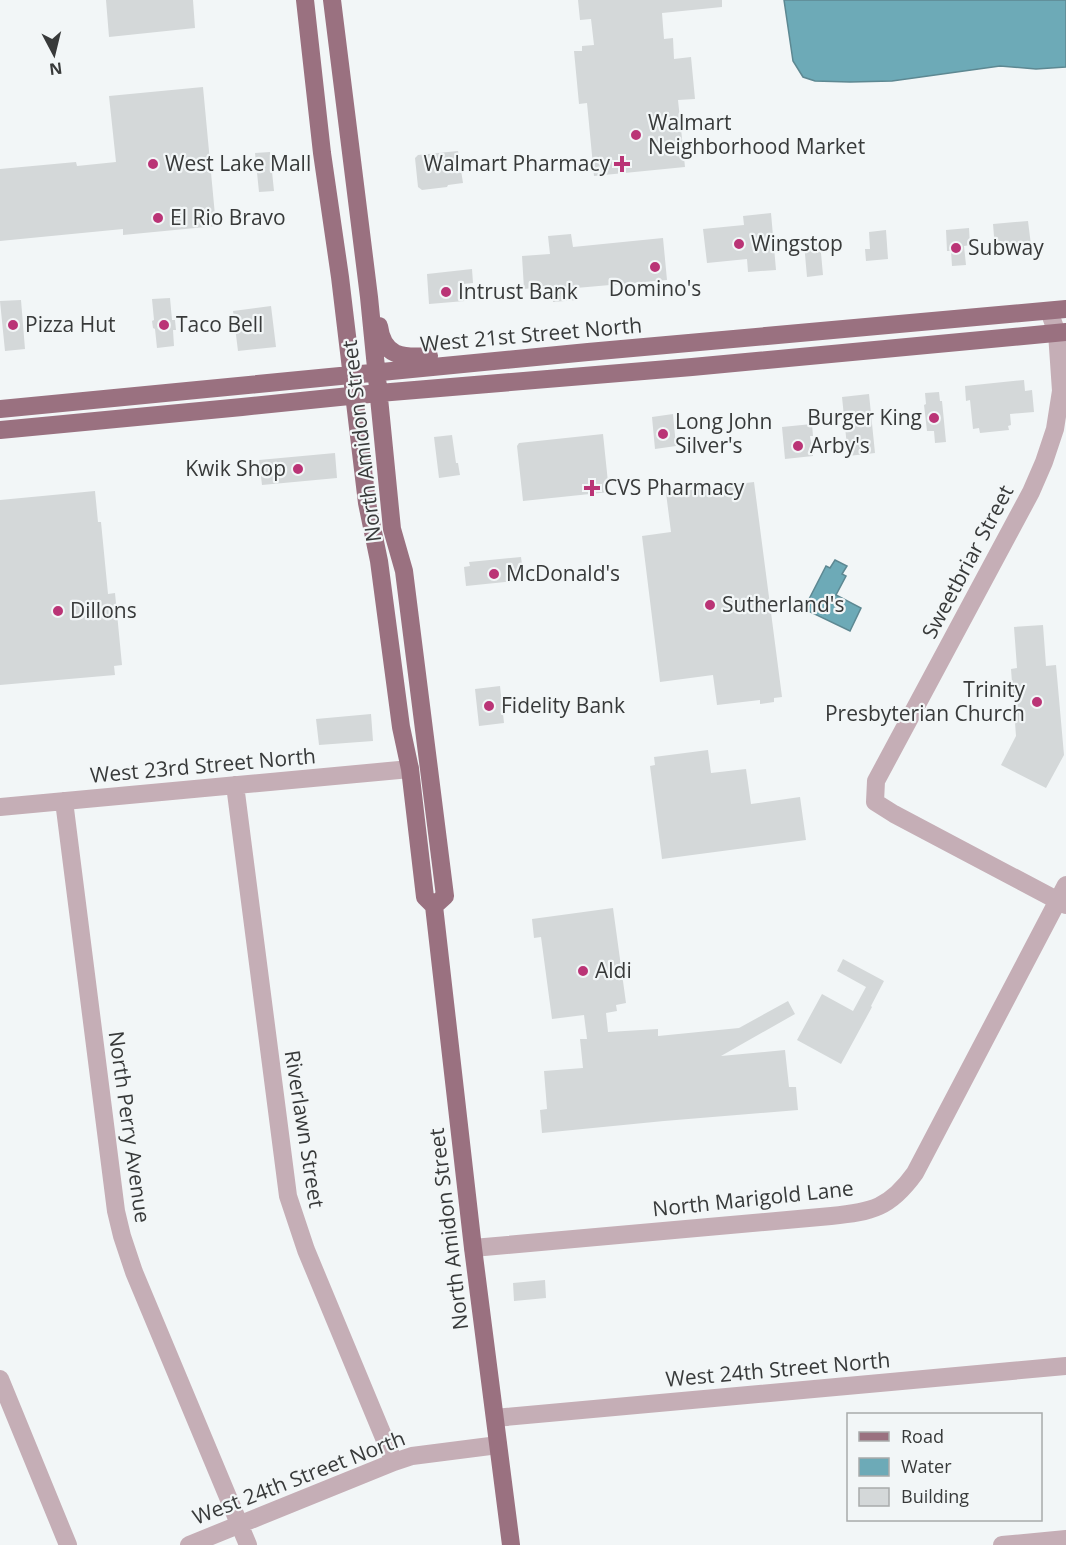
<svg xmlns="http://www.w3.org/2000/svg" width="1066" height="1545" font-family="'Open Sans',sans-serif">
	<rect width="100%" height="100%" fill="#f2f6f7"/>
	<path fill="#6daab7" stroke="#5d8892" stroke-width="1.5" d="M 784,0 L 1066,0 L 1066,67 L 1036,69 L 1000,66 L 892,81 L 850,82 L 815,81 L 803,77 L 793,61 Z
		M 835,560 L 847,566 L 842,574 L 846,576 L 836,595 L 861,608 L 850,631 L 804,609 L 826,566 L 830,568 Z"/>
	<path fill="#d4d8d9" d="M 106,0 L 193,0 L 195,28 L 109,37 Z
		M 578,0 L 722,0 L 722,7 L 662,13 L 664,39 L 673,38 L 674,59 L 691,57 L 695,99 L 678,100 L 685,167 L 594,176 L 587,103 L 579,104 L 574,51 L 582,51 L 582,46 L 594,45 L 591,19 L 580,20 Z
		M 203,87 L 216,226 L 123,235 L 123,229 L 0,241 L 0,169 L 76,162 L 77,166 L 116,162 L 109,96 Z
		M 458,151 L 463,183 L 448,185 L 447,187 L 422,190 L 418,187 L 415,158 L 418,155 Z
		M 270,152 L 274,191 L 259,192 L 255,153 Z
		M 771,213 L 776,270 L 748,272 L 747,259 L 707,263 L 703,229 L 744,225 L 743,216 Z
		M 1028,221 L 1031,245 L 995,248 L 993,224 Z
		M 969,228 L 970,245 L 964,246 L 966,265 L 952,266 L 951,251 L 947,251 L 946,230 Z
		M 886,230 L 888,259 L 866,261 L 865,249 L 870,249 L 869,232 Z
		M 571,234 L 573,247 L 663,238 L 667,280 L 576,288 L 577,300 L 553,302 L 552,286 L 524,289 L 522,256 L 550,254 L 548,236 Z
		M 820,242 L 823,275 L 807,277 L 804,243 Z
		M 472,269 L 473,283 L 463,284 L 465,301 L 429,304 L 427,274 Z
		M 170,298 L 172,320 L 175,320 L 176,330 L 173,330 L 174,346 L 157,348 L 155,329 L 153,328 L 152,321 L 154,320 L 152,299 Z
		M 21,300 L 25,349 L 5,351 L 0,301 Z
		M 271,306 L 276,347 L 238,351 L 233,311 Z
		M 1024,380 L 1025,391 L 1032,390 L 1034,412 L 1010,414 L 1011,425 L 1008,426 L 1009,430 L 980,433 L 979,428 L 973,429 L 970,400 L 966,401 L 965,386 Z
		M 939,392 L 940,401 L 942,401 L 946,442 L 935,443 L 934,431 L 927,431 L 924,405 L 926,404 L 925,393 Z
		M 869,394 L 875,453 L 848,456 L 842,397 Z
		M 673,414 L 676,446 L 655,449 L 652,417 Z
		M 812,424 L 813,436 L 810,436 L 813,456 L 785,459 L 782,427 Z
		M 603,434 L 609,492 L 523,501 L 517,446 L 519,443 Z
		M 452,435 L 456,463 L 458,463 L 460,475 L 439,478 L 434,437 Z
		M 335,453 L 337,478 L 262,485 L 259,460 Z
		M 754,482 L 782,697 L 774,698 L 774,702 L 760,704 L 760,700 L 717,705 L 713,675 L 660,682 L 642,536 L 671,532 L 666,493 Z
		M 95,491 L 98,522 L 101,522 L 108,594 L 115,593 L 122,665 L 114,666 L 115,675 L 0,685 L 0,500 Z
		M 521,557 L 524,580 L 466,586 L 464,567 L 470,566 L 469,562 Z
		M 1043,625 L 1046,666 L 1056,665 L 1064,755 L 1046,788 L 1001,765 L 1016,736 L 1011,669 L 1017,668 L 1014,627 Z
		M 500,686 L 504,723 L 479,726 L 475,689 Z
		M 371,714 L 373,741 L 319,745 L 316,719 Z
		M 708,750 L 711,773 L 746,769 L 751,804 L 800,797 L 806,840 L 662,859 L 650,766 L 655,765 L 654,757 Z
		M 613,908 L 626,1003 L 616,1005 L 617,1011 L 606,1013 L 608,1032 L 658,1029 L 658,1036 L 739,1028 L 788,1001 L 795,1014 L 721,1056 L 785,1050 L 789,1087 L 796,1087 L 798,1110 L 664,1121 L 542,1133 L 540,1110 L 547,1109 L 544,1071 L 583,1068 L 580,1039 L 587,1039 L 584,1015 L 552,1019 L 541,937 L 534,938 L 532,919 Z
		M 843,959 L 884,981 L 871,1006 L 872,1007 L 841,1064 L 797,1040 L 822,994 L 853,1011 L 866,987 L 837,971 Z
		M 545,1280 L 546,1298 L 514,1301 L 513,1283 Z"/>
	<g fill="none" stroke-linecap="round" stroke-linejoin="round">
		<path stroke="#c5aeb6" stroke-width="18" d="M 1049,311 L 1057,333 L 1061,391 L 1055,429 L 1044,462 L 1031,492 L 876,781 L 875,802 L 894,814 L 1066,905
			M 235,785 L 288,1196 L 306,1250 L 394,1462
			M 64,801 L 116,1211 L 122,1236 L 134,1272 L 248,1545
			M 0,807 L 410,769
			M 473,1248 L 831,1216 C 872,1212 890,1208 915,1173 L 1066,885
			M 0,1379 L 68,1545
			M 495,1418 L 1066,1366
			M 189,1545 L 394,1462 L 412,1456 L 498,1445
			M 1002,1545 L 1066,1539"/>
		<path stroke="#9a7180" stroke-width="18" d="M 305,0 L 322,153 L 340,277 L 367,503 L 379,561 L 401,727 L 410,769 L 425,897 L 434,906 L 473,1248 L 511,1545
			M 332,0 L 369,297 L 392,529 L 404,571 L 445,896 L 434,906
			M 379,326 C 383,357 403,358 429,356
			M 0,409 L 588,352 L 1066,309
			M 0,430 L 242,407 L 379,393 L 692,367 L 1066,332"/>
	</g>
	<g fill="#ba3476" stroke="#f2f6f7" stroke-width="2">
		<circle cx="636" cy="135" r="6"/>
		<circle cx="153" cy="164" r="6"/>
		<path d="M619 155h6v6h6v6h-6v6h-6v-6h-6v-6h6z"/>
		<circle cx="158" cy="218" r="6"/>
		<circle cx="739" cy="244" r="6"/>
		<circle cx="956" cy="248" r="6"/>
		<circle cx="655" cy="267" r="6"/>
		<circle cx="446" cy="292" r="6"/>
		<circle cx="13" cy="325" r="6"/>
		<circle cx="164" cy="325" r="6"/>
		<circle cx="934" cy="418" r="6"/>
		<circle cx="663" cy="434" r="6"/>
		<circle cx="798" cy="446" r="6"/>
		<circle cx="298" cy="469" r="6"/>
		<path d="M589 479h6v6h6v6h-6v6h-6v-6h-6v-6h6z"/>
		<circle cx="494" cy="574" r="6"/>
		<circle cx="710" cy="605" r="6"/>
		<circle cx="58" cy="611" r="6"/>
		<circle cx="1037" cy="702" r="6"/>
		<circle cx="489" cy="706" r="6"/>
		<circle cx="583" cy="971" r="6"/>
	</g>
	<g text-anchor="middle" stroke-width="4.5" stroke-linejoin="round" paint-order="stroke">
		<g font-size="21" fill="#383a3a" stroke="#f2f6f7" text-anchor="start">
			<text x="648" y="130">Walmart<tspan x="648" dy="24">Neighborhood Market</tspan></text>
			<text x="165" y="171">West Lake Mall</text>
			<text x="610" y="171" text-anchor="end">Walmart Pharmacy</text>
			<text x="170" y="225">El Rio Bravo</text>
			<text x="751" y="251">Wingstop</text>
			<text x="968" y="255">Subway</text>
			<text x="655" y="296" text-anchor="middle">Domino's</text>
			<text x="458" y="299">Intrust Bank</text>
			<text x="25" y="332">Pizza Hut</text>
			<text x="176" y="332">Taco Bell</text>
			<text x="922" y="425" text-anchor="end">Burger King</text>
			<text x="675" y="429">Long John<tspan x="675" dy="24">Silver's</tspan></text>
			<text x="810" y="453">Arby's</text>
			<text x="286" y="476" text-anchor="end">Kwik Shop</text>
			<text x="604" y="495">CVS Pharmacy</text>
			<text x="506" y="581">McDonald's</text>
			<text x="722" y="612">Sutherland's</text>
			<text x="70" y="618">Dillons</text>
			<text x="1025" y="697" text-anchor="end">Trinity<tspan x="1025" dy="24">Presbyterian Church</tspan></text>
			<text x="501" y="713">Fidelity Bank</text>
			<text x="595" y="978">Aldi</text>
		</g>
		<g font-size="21" fill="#383a3a" stroke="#f2f6f7">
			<text transform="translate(531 335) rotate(-5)" y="7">West 21st Street North</text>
			<text transform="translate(362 441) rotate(-97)" y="7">North Amidon Street</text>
			<text transform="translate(968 562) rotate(-62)" y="7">Sweetbriar Street</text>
			<text transform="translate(203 766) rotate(-5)" y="7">West 23rd Street North</text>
			<text transform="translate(129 1127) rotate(82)" y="7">North Perry Avenue</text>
			<text transform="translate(304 1129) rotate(81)" y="7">Riverlawn Street</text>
			<text transform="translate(753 1199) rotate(-6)" y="7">North Marigold Lane</text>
			<text transform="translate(449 1229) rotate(-97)" y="7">North Amidon Street</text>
			<text transform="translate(778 1370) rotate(-5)" y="7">West 24th Street North</text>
			<text transform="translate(299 1478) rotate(-21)" y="7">West 24th Street North</text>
		</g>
	</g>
	<rect x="847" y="1413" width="195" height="108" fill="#f2f6f7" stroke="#a8abab" stroke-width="1.5"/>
	<rect x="859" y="1432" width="30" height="9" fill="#9a7180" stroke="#a8abab" stroke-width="1.5"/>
	<text x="901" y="1443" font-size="18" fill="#383a3a">Road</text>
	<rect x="859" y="1458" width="30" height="18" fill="#6daab7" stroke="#a8abab" stroke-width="1.5"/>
	<text x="901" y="1473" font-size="18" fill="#383a3a">Water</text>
	<rect x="859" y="1488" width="30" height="18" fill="#d4d8d9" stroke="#a8abab" stroke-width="1.5"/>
	<text x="901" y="1503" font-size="18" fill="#383a3a">Building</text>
	<g transform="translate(54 54) rotate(173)" stroke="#f2f6f7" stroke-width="4.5" paint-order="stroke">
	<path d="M0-4.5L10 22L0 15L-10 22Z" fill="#383a3a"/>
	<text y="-9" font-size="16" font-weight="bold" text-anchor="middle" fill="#383a3a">N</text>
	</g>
</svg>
